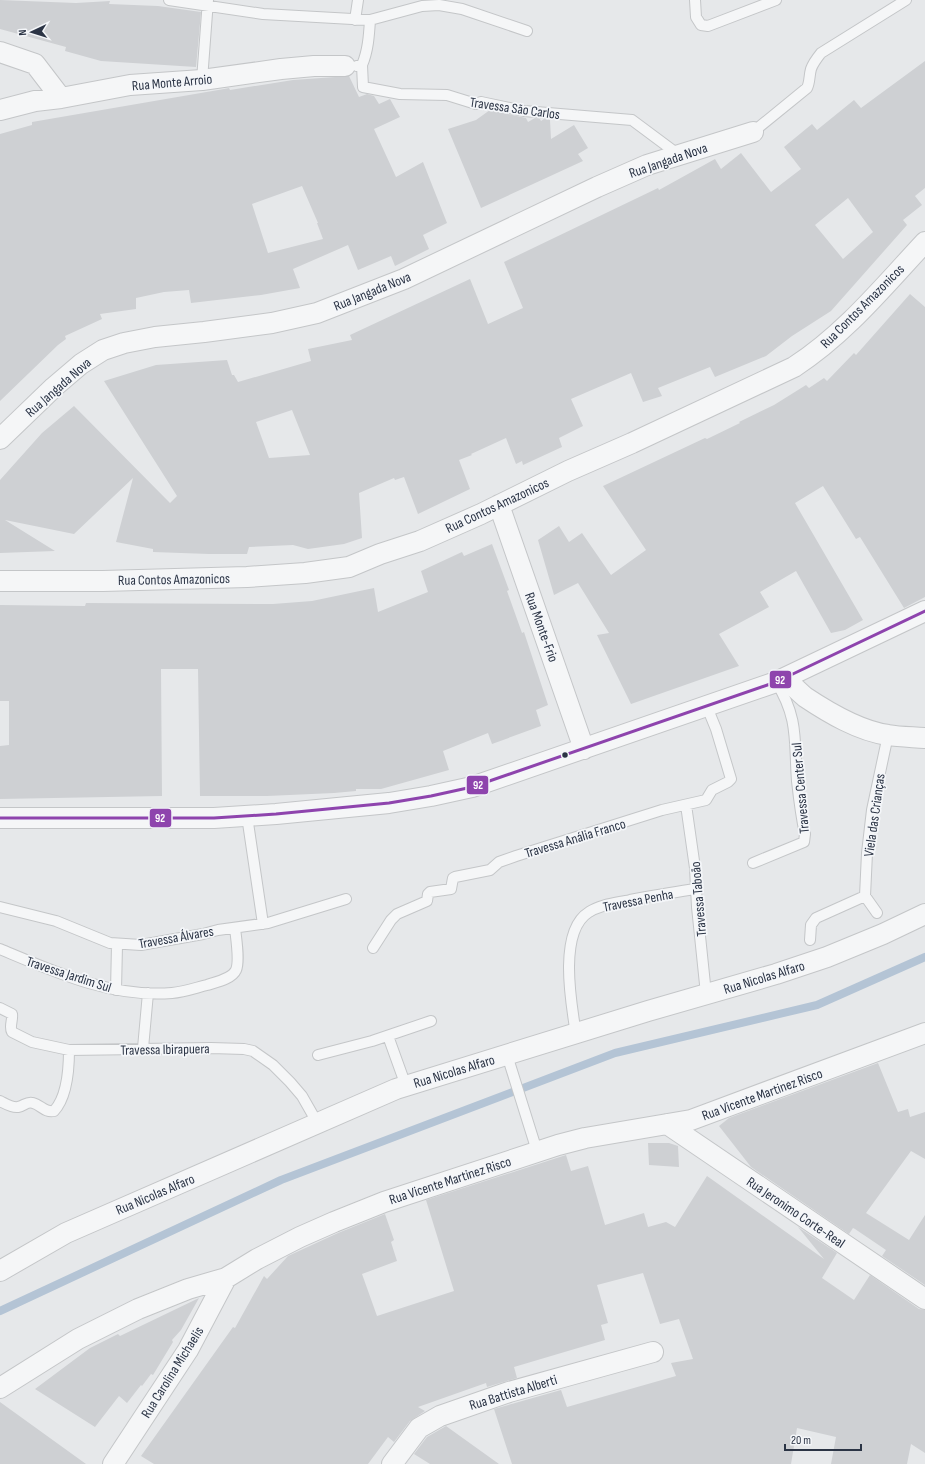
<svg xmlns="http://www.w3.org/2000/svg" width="925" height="1464" font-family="'Sofia Sans Condensed',sans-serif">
	<rect width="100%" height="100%" fill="#e6e8ea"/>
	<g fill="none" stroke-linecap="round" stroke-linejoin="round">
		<path stroke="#b4c4d5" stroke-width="8" d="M 0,1311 L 281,1180 L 615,1053 L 817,1005 L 925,957"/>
	</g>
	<path fill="#ced0d3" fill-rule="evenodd" d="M 0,0 L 76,3 L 110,1 L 109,4 L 158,6 L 201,12 L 196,67 L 101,61 L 65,51 L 66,47 L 0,29 Z
		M 925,61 L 925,188 L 915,196 L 922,205 L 903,220 L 907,225 L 831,311 L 792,336 L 766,356 L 715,377 L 710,367 L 658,388 L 662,396 L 643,402 L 631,373 L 571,399 L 583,426 L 559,438 L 562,447 L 523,465 L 522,461 L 516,464 L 506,438 L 471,454 L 472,455 L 459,460 L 470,489 L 418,514 L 404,477 L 395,480 L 394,478 L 359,493 L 362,538 L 344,544 L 308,549 L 293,545 L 249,547 L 247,554 L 209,554 L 153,552 L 153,549 L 116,542 L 133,478 L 74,534 L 5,520 L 55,551 L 0,553 L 0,480 L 42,433 L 74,406 L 170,503 L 177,496 L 104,381 L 156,365 L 227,360 L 232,375 L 234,375 L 238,382 L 311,361 L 308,349 L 352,340 L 350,335 L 470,279 L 488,324 L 523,308 L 504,262 L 658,188 L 659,190 L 715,159 L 721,169 L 741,153 L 771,192 L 801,169 L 784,147 L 812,124 L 817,130 L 854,100 L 861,108 ZM 848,198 L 873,232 L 843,259 L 815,225 ZM 292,410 L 310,455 L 269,458 L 256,422 Z
		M 349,76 L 359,97 L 367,94 L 374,96 L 379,104 L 390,99 L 400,117 L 374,129 L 396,177 L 423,162 L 447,223 L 423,235 L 429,249 L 395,266 L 391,256 L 358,270 L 348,245 L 293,269 L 300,288 L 261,295 L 191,303 L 189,290 L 164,292 L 136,298 L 136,309 L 100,314 L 102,319 L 65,336 L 66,339 L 58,345 L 0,401 L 0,134 L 32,125 L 32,122 L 224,89 L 229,88 L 230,90 L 293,80 ZM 302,186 L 318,223 L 317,223 L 323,239 L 268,253 L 252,204 Z
		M 490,110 L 526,118 L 528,122 L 535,118 L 540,119 L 541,121 L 544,119 L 550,120 L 551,139 L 574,125 L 588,148 L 578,154 L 583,161 L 481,208 L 448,129 L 476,120 Z
		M 910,294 L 925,307 L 925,597 L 904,608 L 860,537 L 856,539 L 823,486 L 795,503 L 863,620 L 845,630 L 831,633 L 796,571 L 760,592 L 769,607 L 719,634 L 739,666 L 631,704 L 597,635 L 609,633 L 578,583 L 554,595 L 538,540 L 559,526 L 569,542 L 582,533 L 611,575 L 646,550 L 603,486 L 705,438 L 707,439 L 740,423 L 739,422 L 774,405 L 806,385 L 809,388 L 824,378 L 827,381 L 854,353 L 856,355 Z
		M 492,544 L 509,590 L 507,591 L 522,633 L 524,632 L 548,705 L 536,710 L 541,726 L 492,744 L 488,733 L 443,751 L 449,770 L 381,789 L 356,789 L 356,791 L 334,793 L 267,796 L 200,796 L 198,669 L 161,669 L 162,796 L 0,799 L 0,746 L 9,745 L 9,701 L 0,701 L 0,605 L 85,606 L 86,603 L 273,604 L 312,601 L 374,588 L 378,612 L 428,592 L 421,571 L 462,552 L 464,556 Z
		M 878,1063 L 898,1112 L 908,1109 L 910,1117 L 925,1112 L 925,1159 L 911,1151 L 866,1213 L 909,1240 L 925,1215 L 925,1285 L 882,1256 L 886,1250 L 855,1229 L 853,1228 L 849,1234 L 751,1167 L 719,1126 L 729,1118 Z
		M 648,1143 L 669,1143 L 678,1146 L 679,1167 L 649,1165 Z
		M 566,1155 L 571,1171 L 588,1166 L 605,1225 L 644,1213 L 648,1227 L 666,1222 L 675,1227 L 707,1176 L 824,1259 L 798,1227 L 837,1253 L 822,1278 L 854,1300 L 870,1275 L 919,1309 L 925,1310 L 925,1453 L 911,1444 L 907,1464 L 831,1464 L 836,1437 L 797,1428 L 791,1464 L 512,1464 L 494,1409 L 561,1390 L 567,1407 L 676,1376 L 671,1363 L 693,1359 L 679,1319 L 660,1324 L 643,1273 L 597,1285 L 608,1323 L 601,1325 L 605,1340 L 514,1367 L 517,1378 L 487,1387 L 486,1383 L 418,1407 L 425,1411 L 410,1421 L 394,1442 L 388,1437 L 368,1464 L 154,1464 L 141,1456 L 233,1327 L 235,1328 L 264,1276 L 267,1279 L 288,1256 L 338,1233 L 385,1214 L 394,1240 L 391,1242 L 397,1261 L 362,1274 L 377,1316 L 454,1291 L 426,1200 Z
		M 199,1298 L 181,1330 L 172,1340 L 173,1342 L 153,1375 L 151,1374 L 142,1386 L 141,1385 L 127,1403 L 119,1396 L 95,1427 L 35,1389 L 90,1348 L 118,1334 L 120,1336 Z
		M 0,1402 L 86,1464 L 0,1464 Z
		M 446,1426 L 499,1464 L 430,1464 L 414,1454 L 427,1437 Z"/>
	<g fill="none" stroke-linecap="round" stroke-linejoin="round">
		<g stroke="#c4c6c8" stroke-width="12">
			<path id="service" d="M 169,0 L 263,14 L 370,20 L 422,6 L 439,5 L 462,9 L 527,31
				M 695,0 L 696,17 L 701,25 L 708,26 L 776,0
				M 355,20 L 358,0
				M 362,65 L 363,87 L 400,94 L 447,95 L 476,104 L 481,102 L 524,111 L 632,120 L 679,155
				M 357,66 L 362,65 C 368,51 369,36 370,20
				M 202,80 L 208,0
				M 753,132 L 807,88 C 810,82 809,76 811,69 C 813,63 817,58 821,53 L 906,0
				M 686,805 L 695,868 L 697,907 L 706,994
				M 247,816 L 263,924
				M 753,863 L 804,842 L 805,834 C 801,816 799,799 797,781 C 794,742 799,718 776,682
				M 865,896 L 877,913
				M 0,907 L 56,921 L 110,943 L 141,945 L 203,934 L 218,930 L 268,923 L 346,899
				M 810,940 L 811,925 L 816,918 L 865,896 L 867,853 L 872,810 L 888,735
				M 373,948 L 391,920 L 397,914 L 427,901 L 428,894 L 430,892 L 451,889 L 453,878 L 455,877 L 490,870 L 499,862 L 516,856 L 662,810 L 706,800 L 712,790 L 728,782 L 731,779 L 716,729 L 707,707
				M 0,949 C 55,972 111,998 172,993 C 184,992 195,988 207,985 C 216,982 232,979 236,970 C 240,961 236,938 235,928
				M 116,990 L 117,945
				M 0,1008 L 12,1014 C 13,1020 9,1027 12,1032 L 32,1042 L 69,1050 L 211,1048 L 244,1049 L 253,1051 L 273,1065 L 290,1082 L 302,1096 L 318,1124
				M 576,1034 C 571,1003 558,931 589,912 C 601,904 617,903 630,900 C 652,896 674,892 696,889
				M 388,1036 L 406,1086
				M 143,1048 L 148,993
				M 318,1055 L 372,1041 L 431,1021
				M 507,1055 L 537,1151
				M 0,1101 C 6,1104 12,1108 18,1107 C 24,1106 27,1101 33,1103 C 41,1105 45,1113 54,1111 C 67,1097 69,1069 69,1050"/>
		</g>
		<g stroke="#c4c6c8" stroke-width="22">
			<path id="minor" d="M 0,52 L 35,64 L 61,98
				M 0,110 L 35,101 L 61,98 L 130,85 L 202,80 L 281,69 L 314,66 L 345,66
				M 0,439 L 54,387 L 81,364 L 103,350 L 124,343 L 155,337 L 204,332 L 272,323 L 317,313 L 404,279 L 597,187 L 647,165 L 753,132
				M 499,505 L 584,749
				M 0,581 L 103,581 L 247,577 L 305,573 L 349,567 L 380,554 L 420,541 L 481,514 L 568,471 L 632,443 L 794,367 C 845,334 884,286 925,242
				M 785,678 C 791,684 798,691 805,697 C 829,713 859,731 888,735 C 900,737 913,737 925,738
				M 0,818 L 214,818 L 276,814 L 389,803 L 431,796 L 472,787 L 776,682 L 925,611
				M 667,1124 L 925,1299
				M 0,1271 L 66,1233 L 396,1089 L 648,1011 L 776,974 L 827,957 L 883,934 L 925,914
				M 0,1388 L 78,1339 L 138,1309 L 188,1289 L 226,1278 L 257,1259 L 300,1237 L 334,1222 L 384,1202 L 558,1145 L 585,1138 L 691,1120 L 925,1033
				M 113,1464 L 188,1350 L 226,1278
				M 392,1464 L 419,1428 L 440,1416 L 509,1392 L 653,1352"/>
		</g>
		<use href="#service" stroke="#f5f6f7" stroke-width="10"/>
		<use href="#minor" stroke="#f5f6f7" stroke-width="20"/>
		<g stroke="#f4f6f9" stroke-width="6">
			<path id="bus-1" d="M 0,818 L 214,818 L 276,814 L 389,803 L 431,796 L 472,787 L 776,682 L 925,611"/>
		</g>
		<use href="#bus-1" stroke="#8e44ad" stroke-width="3"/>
	</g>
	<circle fill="#2b3445" stroke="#f4f6f9" stroke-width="1.5" cx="565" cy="755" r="3.5"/>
	<g text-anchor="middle" stroke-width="3.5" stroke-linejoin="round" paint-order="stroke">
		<g font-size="14" fill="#2b3445" stroke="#f4f6f9">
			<text transform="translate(172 82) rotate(-5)" y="5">Rua Monte Arroio</text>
			<text transform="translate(515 108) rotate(8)" y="5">Travessa São Carlos</text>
			<text transform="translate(668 160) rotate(-19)" y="5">Rua Jangada Nova</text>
			<text transform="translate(372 291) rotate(-22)" y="5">Rua Jangada Nova</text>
			<text transform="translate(862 306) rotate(-45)" y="5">Rua Contos Amazonicos</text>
			<text transform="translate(58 387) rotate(-41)" y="5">Rua Jangada Nova</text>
			<text transform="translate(497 505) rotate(-25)" y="5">Rua Contos Amazonicos</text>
			<text transform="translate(174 579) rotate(-1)" y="5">Rua Contos Amazonicos</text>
			<text transform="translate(542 627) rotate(70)" y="5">Rua Monte-Frio</text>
			<text transform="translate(800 788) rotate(-95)" y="5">Travessa Center Sul</text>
			<text transform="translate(874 815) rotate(-82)" y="5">Viela das Crianças</text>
			<text transform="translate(575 838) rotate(-17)" y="5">Travessa Anália Franco</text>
			<text transform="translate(698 899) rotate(-95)" y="5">Travessa Taboão</text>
			<text transform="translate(638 900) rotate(-11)" y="5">Travessa Penha</text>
			<text transform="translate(176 937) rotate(-10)" y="5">Travessa Álvares</text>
			<text transform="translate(69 974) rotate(18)" y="5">Travessa Jardim Sul</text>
			<text transform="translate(764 977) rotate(-17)" y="5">Rua Nicolas Alfaro</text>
			<text transform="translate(165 1049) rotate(-1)" y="5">Travessa Ibirapuera</text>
			<text transform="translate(454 1071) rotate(-17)" y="5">Rua Nicolas Alfaro</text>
			<text transform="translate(762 1094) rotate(-20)" y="5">Rua Vicente Martinez Risco</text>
			<text transform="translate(450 1180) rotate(-18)" y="5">Rua Vicente Martinez Risco</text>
			<text transform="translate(155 1194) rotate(-23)" y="5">Rua Nicolas Alfaro</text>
			<text transform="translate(796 1212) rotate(34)" y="5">Rua Jeronimo Corte-Real</text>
			<text transform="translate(172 1372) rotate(-58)" y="5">Rua Carolina Michaelis</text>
			<text transform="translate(513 1392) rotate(-17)" y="5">Rua Battista Alberti</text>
		</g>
	</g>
	<g stroke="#f4f6f9" stroke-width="1.5">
		<rect x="769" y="670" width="23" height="19" rx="4" fill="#8e44ad"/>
		<rect x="466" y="775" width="23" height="20" rx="4" fill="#8e44ad"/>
		<rect x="149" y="808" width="23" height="20" rx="4" fill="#8e44ad"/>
	</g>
	<g font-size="11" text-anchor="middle" font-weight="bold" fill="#fff">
		<text x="780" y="684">92</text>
		<text x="478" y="789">92</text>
		<text x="160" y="822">92</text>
	</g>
	<g transform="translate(32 32) rotate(266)" stroke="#f4f6f9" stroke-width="3" paint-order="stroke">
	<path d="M0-3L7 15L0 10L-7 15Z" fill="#2b3445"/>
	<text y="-6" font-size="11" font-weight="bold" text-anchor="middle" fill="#2b3445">N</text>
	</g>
	<path d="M785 1444v6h76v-6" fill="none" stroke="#2b3445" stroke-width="2"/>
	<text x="791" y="1444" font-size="12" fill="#2b3445" stroke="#f4f6f9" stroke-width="3" paint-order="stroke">20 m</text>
</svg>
